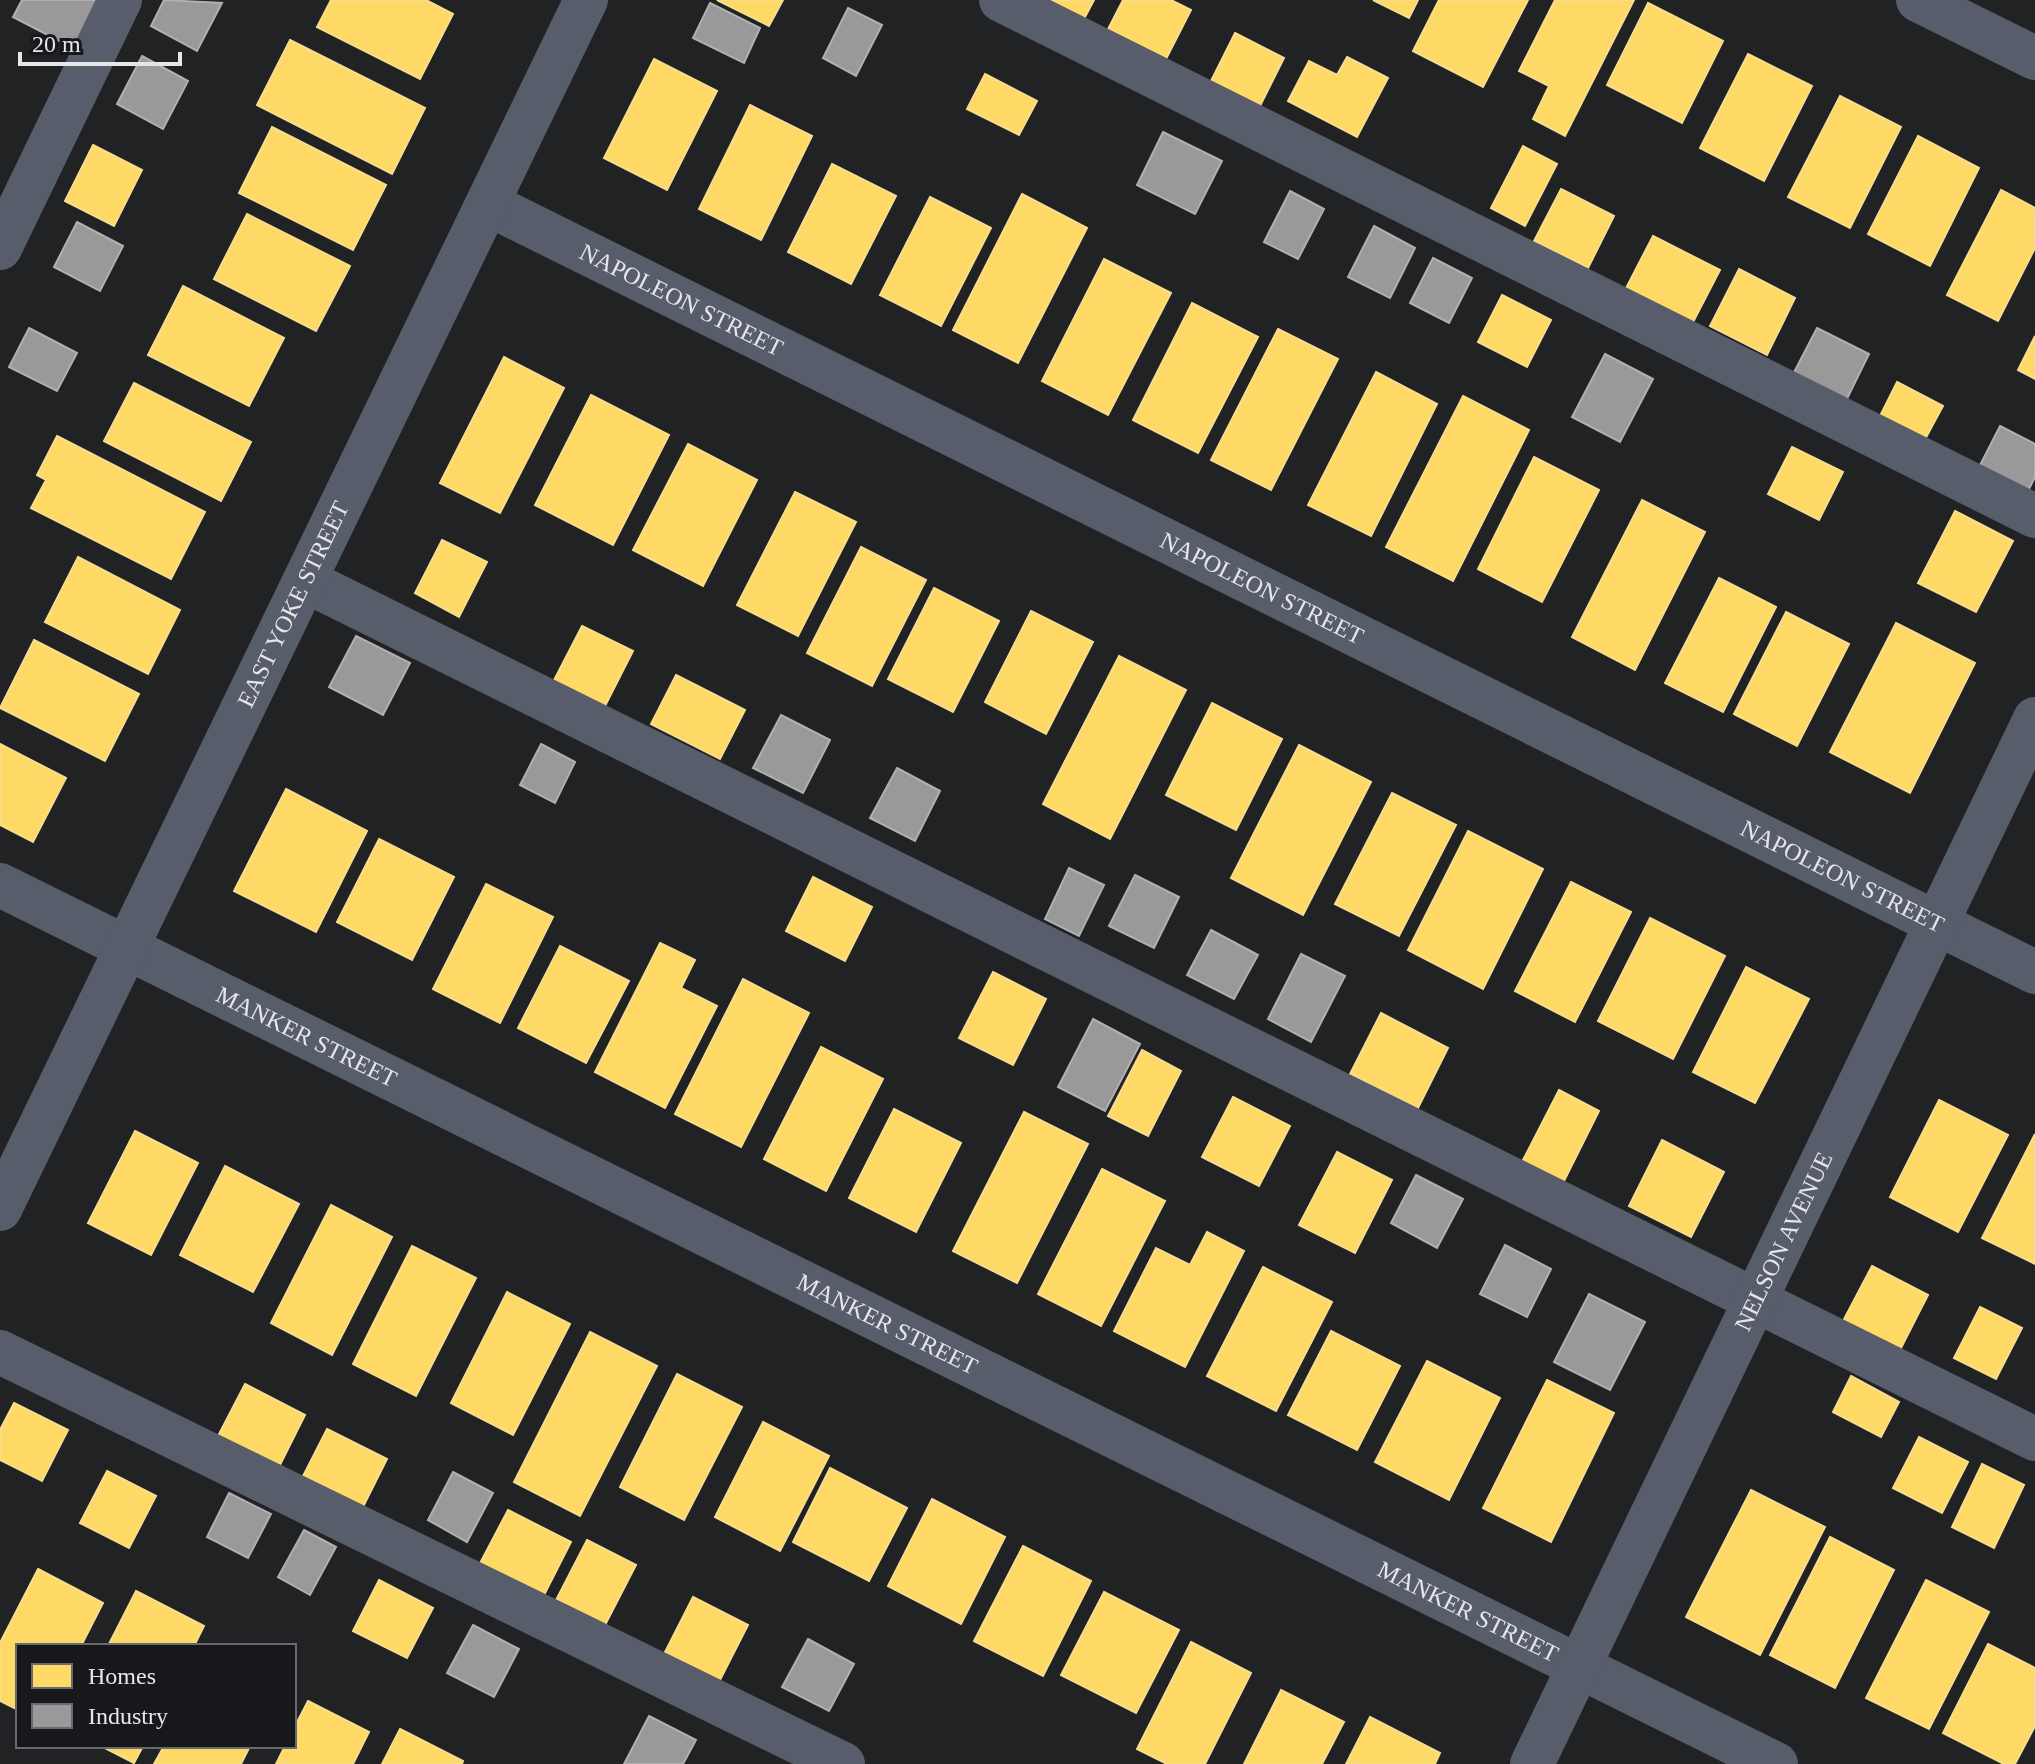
<svg xmlns="http://www.w3.org/2000/svg" width="2035" height="1764" font-family="Georgia,serif">
	<rect width="100%" height="100%" fill="#212223"/>
	<path fill="#ffd966" stroke="#f7dd8d" stroke-width="2" d="M 331,0 L 426,0 L 453,14 L 420,79 L 317,27 Z
		M 717,0 L 783,0 L 769,26 Z
		M 1046,0 L 1094,0 L 1084,19 Z
		M 1123,0 L 1171,0 L 1191,10 L 1163,65 L 1105,35 Z
		M 1373,0 L 1418,0 L 1409,18 Z
		M 1439,0 L 1528,0 L 1483,87 L 1413,51 Z
		M 1555,0 L 1634,0 L 1565,136 L 1533,119 L 1549,86 L 1519,71 Z
		M 1648,3 L 1723,41 L 1682,123 L 1607,85 Z
		M 1235,33 L 1284,58 L 1258,110 L 1209,85 Z
		M 290,40 L 425,108 L 392,174 L 257,105 Z
		M 1748,54 L 1812,86 L 1764,181 L 1700,148 Z
		M 1347,57 L 1388,78 L 1357,137 L 1288,101 L 1309,61 L 1337,75 Z
		M 654,59 L 717,91 L 667,190 L 604,158 Z
		M 985,74 L 1037,101 L 1019,135 L 967,109 Z
		M 1840,96 L 1901,127 L 1850,228 L 1788,197 Z
		M 750,105 L 812,136 L 761,240 L 699,209 Z
		M 272,127 L 386,185 L 353,250 L 239,193 Z
		M 1918,136 L 1979,168 L 1930,266 L 1868,234 Z
		M 93,145 L 142,170 L 114,226 L 65,201 Z
		M 1523,146 L 1557,164 L 1525,226 L 1491,208 Z
		M 832,164 L 896,196 L 851,284 L 788,252 Z
		M 1561,189 L 1614,216 L 1588,268 L 1534,241 Z
		M 2001,190 L 2035,208 L 2035,248 L 1998,321 L 1947,295 Z
		M 1022,194 L 1087,228 L 1018,363 L 953,330 Z
		M 930,197 L 991,228 L 941,326 L 880,295 Z
		M 247,214 L 350,266 L 316,331 L 214,279 Z
		M 1653,236 L 1720,270 L 1690,328 L 1623,294 Z
		M 1104,259 L 1171,293 L 1108,415 L 1042,381 Z
		M 1739,269 L 1795,298 L 1767,355 L 1710,326 Z
		M 183,286 L 284,338 L 249,406 L 148,355 Z
		M 1502,295 L 1551,320 L 1527,367 L 1478,342 Z
		M 1192,303 L 1258,337 L 1198,453 L 1133,420 Z
		M 1278,329 L 1338,359 L 1271,490 L 1211,460 Z
		M 2035,336 L 2035,379 L 2018,370 Z
		M 504,357 L 564,388 L 500,513 L 440,483 Z
		M 1376,372 L 1437,404 L 1371,536 L 1308,505 Z
		M 1897,382 L 1943,406 L 1922,445 L 1877,422 Z
		M 134,383 L 251,442 L 221,501 L 104,441 Z
		M 591,395 L 669,435 L 613,545 L 535,505 Z
		M 1463,396 L 1529,430 L 1453,581 L 1386,547 Z
		M 57,436 L 205,512 L 171,579 L 31,508 L 46,480 L 37,475 Z
		M 688,444 L 757,480 L 703,586 L 633,550 Z
		M 1792,447 L 1843,472 L 1819,520 L 1768,494 Z
		M 1534,457 L 1599,490 L 1542,602 L 1478,569 Z
		M 795,492 L 856,522 L 798,636 L 737,605 Z
		M 1642,500 L 1705,532 L 1635,670 L 1572,637 Z
		M 1955,511 L 2013,541 L 1976,612 L 1918,583 Z
		M 442,540 L 487,562 L 459,617 L 415,593 Z
		M 861,547 L 926,580 L 872,686 L 807,653 Z
		M 78,557 L 180,610 L 148,674 L 45,622 Z
		M 1719,578 L 1776,607 L 1723,712 L 1665,683 Z
		M 934,588 L 999,621 L 953,712 L 888,679 Z
		M 1031,611 L 1093,642 L 1046,734 L 985,702 Z
		M 1786,612 L 1849,644 L 1797,746 L 1734,714 Z
		M 1896,623 L 1975,663 L 1910,793 L 1830,752 Z
		M 582,626 L 633,651 L 602,712 L 551,686 Z
		M 34,640 L 139,694 L 105,761 L 0,708 Z
		M 1119,656 L 1186,690 L 1110,839 L 1043,804 Z
		M 676,675 L 745,710 L 720,759 L 651,724 Z
		M 1212,703 L 1282,739 L 1236,830 L 1166,795 Z
		M 0,744 L 66,778 L 33,842 L 0,825 Z
		M 1299,745 L 1371,782 L 1303,915 L 1231,878 Z
		M 286,789 L 367,831 L 316,932 L 234,891 Z
		M 1392,793 L 1456,825 L 1399,936 L 1335,904 Z
		M 1468,831 L 1543,869 L 1483,989 L 1408,950 Z
		M 379,839 L 454,877 L 412,960 L 337,922 Z
		M 813,877 L 872,907 L 845,961 L 786,931 Z
		M 1571,882 L 1631,912 L 1575,1022 L 1515,991 Z
		M 486,884 L 553,917 L 500,1023 L 433,989 Z
		M 1650,918 L 1725,956 L 1673,1059 L 1598,1021 Z
		M 660,943 L 695,960 L 681,988 L 717,1006 L 665,1108 L 595,1072 Z
		M 560,946 L 629,981 L 586,1063 L 518,1028 Z
		M 1746,967 L 1809,999 L 1755,1103 L 1693,1072 Z
		M 993,972 L 1046,999 L 1013,1065 L 959,1038 Z
		M 743,979 L 809,1013 L 741,1147 L 675,1114 Z
		M 1381,1013 L 1448,1048 L 1418,1108 L 1350,1074 Z
		M 821,1047 L 883,1079 L 826,1191 L 764,1159 Z
		M 1142,1050 L 1181,1071 L 1148,1136 L 1108,1116 Z
		M 1559,1090 L 1599,1111 L 1563,1183 L 1522,1162 Z
		M 1233,1097 L 1290,1126 L 1259,1186 L 1202,1157 Z
		M 1939,1100 L 2008,1135 L 1958,1232 L 1890,1197 Z
		M 894,1109 L 961,1143 L 916,1232 L 849,1198 Z
		M 1024,1112 L 1088,1144 L 1017,1283 L 953,1251 Z
		M 135,1131 L 198,1163 L 151,1255 L 88,1223 Z
		M 2035,1134 L 2035,1264 L 1982,1238 Z
		M 1662,1140 L 1724,1172 L 1691,1237 L 1629,1206 Z
		M 1337,1152 L 1392,1180 L 1355,1253 L 1299,1225 Z
		M 225,1166 L 299,1204 L 253,1292 L 180,1255 Z
		M 1102,1169 L 1165,1201 L 1101,1326 L 1038,1294 Z
		M 331,1205 L 392,1237 L 332,1355 L 271,1323 Z
		M 1207,1232 L 1244,1251 L 1185,1367 L 1114,1331 L 1156,1248 L 1190,1265 Z
		M 412,1246 L 476,1278 L 416,1396 L 353,1364 Z
		M 1872,1266 L 1928,1295 L 1899,1352 L 1842,1323 Z
		M 1263,1267 L 1332,1302 L 1276,1411 L 1207,1376 Z
		M 507,1292 L 570,1324 L 513,1435 L 451,1403 Z
		M 1980,1307 L 2022,1328 L 1996,1379 L 1954,1358 Z
		M 1331,1331 L 1400,1366 L 1357,1450 L 1288,1415 Z
		M 590,1332 L 657,1366 L 580,1516 L 514,1482 Z
		M 1427,1361 L 1500,1398 L 1449,1500 L 1375,1462 Z
		M 677,1374 L 742,1407 L 684,1520 L 620,1487 Z
		M 1851,1376 L 1899,1402 L 1881,1437 L 1833,1412 Z
		M 1547,1380 L 1614,1413 L 1551,1542 L 1483,1508 Z
		M 245,1384 L 305,1415 L 279,1467 L 218,1436 Z
		M 14,1403 L 68,1430 L 42,1481 L 0,1460 L 0,1430 Z
		M 763,1422 L 829,1456 L 780,1551 L 715,1517 Z
		M 327,1429 L 387,1459 L 360,1513 L 300,1482 Z
		M 1919,1437 L 1968,1462 L 1942,1513 L 1893,1488 Z
		M 1982,1464 L 2024,1485 L 1994,1548 L 1952,1527 Z
		M 830,1468 L 907,1508 L 869,1581 L 793,1542 Z
		M 107,1471 L 156,1496 L 129,1548 L 80,1523 Z
		M 1751,1490 L 1825,1527 L 1760,1655 L 1686,1617 Z
		M 932,1499 L 1005,1537 L 961,1624 L 888,1586 Z
		M 508,1510 L 571,1542 L 541,1601 L 477,1569 Z
		M 1830,1537 L 1894,1570 L 1835,1688 L 1770,1655 Z
		M 587,1540 L 636,1565 L 603,1629 L 554,1604 Z
		M 1023,1546 L 1091,1581 L 1043,1676 L 974,1641 Z
		M 38,1569 L 103,1603 L 81,1646 L 18,1646 L 18,1710 L 0,1701 L 0,1643 Z
		M 379,1580 L 433,1608 L 407,1658 L 353,1631 Z
		M 1926,1580 L 1989,1612 L 1929,1729 L 1866,1698 Z
		M 136,1591 L 204,1626 L 194,1646 L 108,1646 Z
		M 1104,1592 L 1179,1630 L 1136,1713 L 1061,1675 Z
		M 693,1597 L 748,1625 L 719,1682 L 664,1654 Z
		M 1191,1642 L 1251,1673 L 1205,1764 L 1167,1764 L 1137,1749 Z
		M 1988,1644 L 2035,1668 L 2035,1726 L 2015,1764 L 2004,1764 L 1943,1733 Z
		M 1281,1690 L 1344,1722 L 1322,1764 L 1244,1764 Z
		M 308,1701 L 369,1732 L 353,1764 L 276,1764 L 285,1746 L 294,1746 L 294,1728 Z
		M 1370,1717 L 1440,1753 L 1435,1764 L 1346,1764 Z
		M 400,1729 L 463,1761 L 462,1764 L 382,1764 Z
		M 101,1746 L 143,1746 L 134,1763 Z
		M 164,1746 L 250,1746 L 241,1764 L 154,1764 Z"/>
	<path fill="#999" stroke="#b0b0b1" stroke-width="2" d="M 22,0 L 98,0 L 77,50 L 13,17 Z
		M 164,0 L 222,3 L 197,51 L 151,26 Z
		M 710,3 L 760,28 L 744,63 L 693,38 Z
		M 848,8 L 882,25 L 856,76 L 823,58 Z
		M 142,56 L 188,81 L 163,129 L 117,104 Z
		M 1163,132 L 1222,161 L 1195,214 L 1137,185 Z
		M 1290,191 L 1324,209 L 1298,259 L 1264,242 Z
		M 77,222 L 123,246 L 100,291 L 54,267 Z
		M 1374,226 L 1415,248 L 1390,298 L 1348,277 Z
		M 1433,258 L 1472,278 L 1449,323 L 1410,303 Z
		M 29,328 L 77,353 L 57,391 L 9,367 Z
		M 1817,328 L 1869,354 L 1844,405 L 1791,378 Z
		M 1605,354 L 1653,379 L 1620,442 L 1572,417 Z
		M 2000,426 L 2035,444 L 2035,477 L 2026,495 L 1977,471 Z
		M 356,636 L 410,663 L 383,715 L 329,687 Z
		M 781,715 L 830,740 L 803,793 L 753,768 Z
		M 541,744 L 575,762 L 555,803 L 520,785 Z
		M 897,768 L 940,791 L 915,841 L 870,818 Z
		M 1069,868 L 1104,885 L 1079,936 L 1045,919 Z
		M 1135,875 L 1179,897 L 1154,948 L 1109,926 Z
		M 1211,930 L 1258,955 L 1234,999 L 1187,975 Z
		M 1301,954 L 1345,976 L 1311,1042 L 1268,1019 Z
		M 1093,1019 L 1140,1044 L 1105,1111 L 1058,1087 Z
		M 1416,1175 L 1463,1199 L 1437,1248 L 1391,1223 Z
		M 1505,1245 L 1551,1269 L 1527,1317 L 1480,1294 Z
		M 1589,1294 L 1645,1322 L 1610,1390 L 1554,1362 Z
		M 453,1472 L 493,1493 L 467,1542 L 428,1520 Z
		M 229,1493 L 271,1514 L 248,1558 L 207,1537 Z
		M 304,1530 L 336,1547 L 310,1595 L 278,1577 Z
		M 473,1625 L 519,1649 L 494,1697 L 447,1673 Z
		M 808,1639 L 854,1664 L 829,1711 L 782,1687 Z
		M 649,1716 L 696,1740 L 683,1764 L 624,1764 Z"/>
	<g fill="none" stroke-linecap="round" stroke-linejoin="round">
		<g stroke="#575d6b" stroke-width="44">
			<path d="M 1001,0 L 2035,516"/>
			<path d="M 1918,0 L 2035,58"/>
			<path id="s1" d="M 488,204 L 2035,972"/>
			<path d="M 0,248 L 120,0"/>
			<path d="M 306,581 L 2035,1439"/>
			<path id="s2" d="M 0,885 L 1776,1764"/>
			<path id="s3" d="M 0,1209 L 586,0"/>
			<path d="M 0,1352 L 843,1764"/>
			<path id="s4" d="M 1532,1764 L 2035,719"/>
		</g>
	</g>
	<g text-anchor="middle" stroke-width="8" stroke-linejoin="round" paint-order="stroke">
		<g font-size="24" fill="#e5e6e8" stroke="#17181b">
			<text dy="8" stroke="none"><textPath href="#s1" startOffset="216">NAPOLEON STREET</textPath></text>
			<text dy="8" stroke="none"><textPath href="#s1" startOffset="864">NAPOLEON STREET</textPath></text>
			<text dy="8" stroke="none"><textPath href="#s3" startOffset="672">EAST YOKE STREET</textPath></text>
			<text dy="8" stroke="none"><textPath href="#s1" startOffset="1512">NAPOLEON STREET</textPath></text>
			<text dy="8" stroke="none"><textPath href="#s2" startOffset="342">MANKER STREET</textPath></text>
			<text dy="8" stroke="none"><textPath href="#s4" startOffset="580">NELSON AVENUE</textPath></text>
			<text dy="8" stroke="none"><textPath href="#s2" startOffset="990">MANKER STREET</textPath></text>
			<text dy="8" stroke="none"><textPath href="#s2" startOffset="1638">MANKER STREET</textPath></text>
		</g>
	</g>
	<rect x="16" y="1644" width="280" height="104" fill="#17181b" stroke="#696a6d" stroke-width="2"/>
	<rect x="32" y="1664" width="40" height="24" fill="#ffd966" stroke="#696a6d" stroke-width="2"/>
	<text x="88" y="1684" font-size="24" fill="#e5e6e8">Homes</text>
	<rect x="32" y="1704" width="40" height="24" fill="#999999" stroke="#696a6d" stroke-width="2"/>
	<text x="88" y="1724" font-size="24" fill="#e5e6e8">Industry</text>
	<path d="M20 52v12h160v-12" fill="none" stroke="#e5e6e8" stroke-width="4"/>
	<text x="32" y="52" font-size="24" fill="#e5e6e8" stroke="#17181b" stroke-width="6" paint-order="stroke">20 m</text>
</svg>
